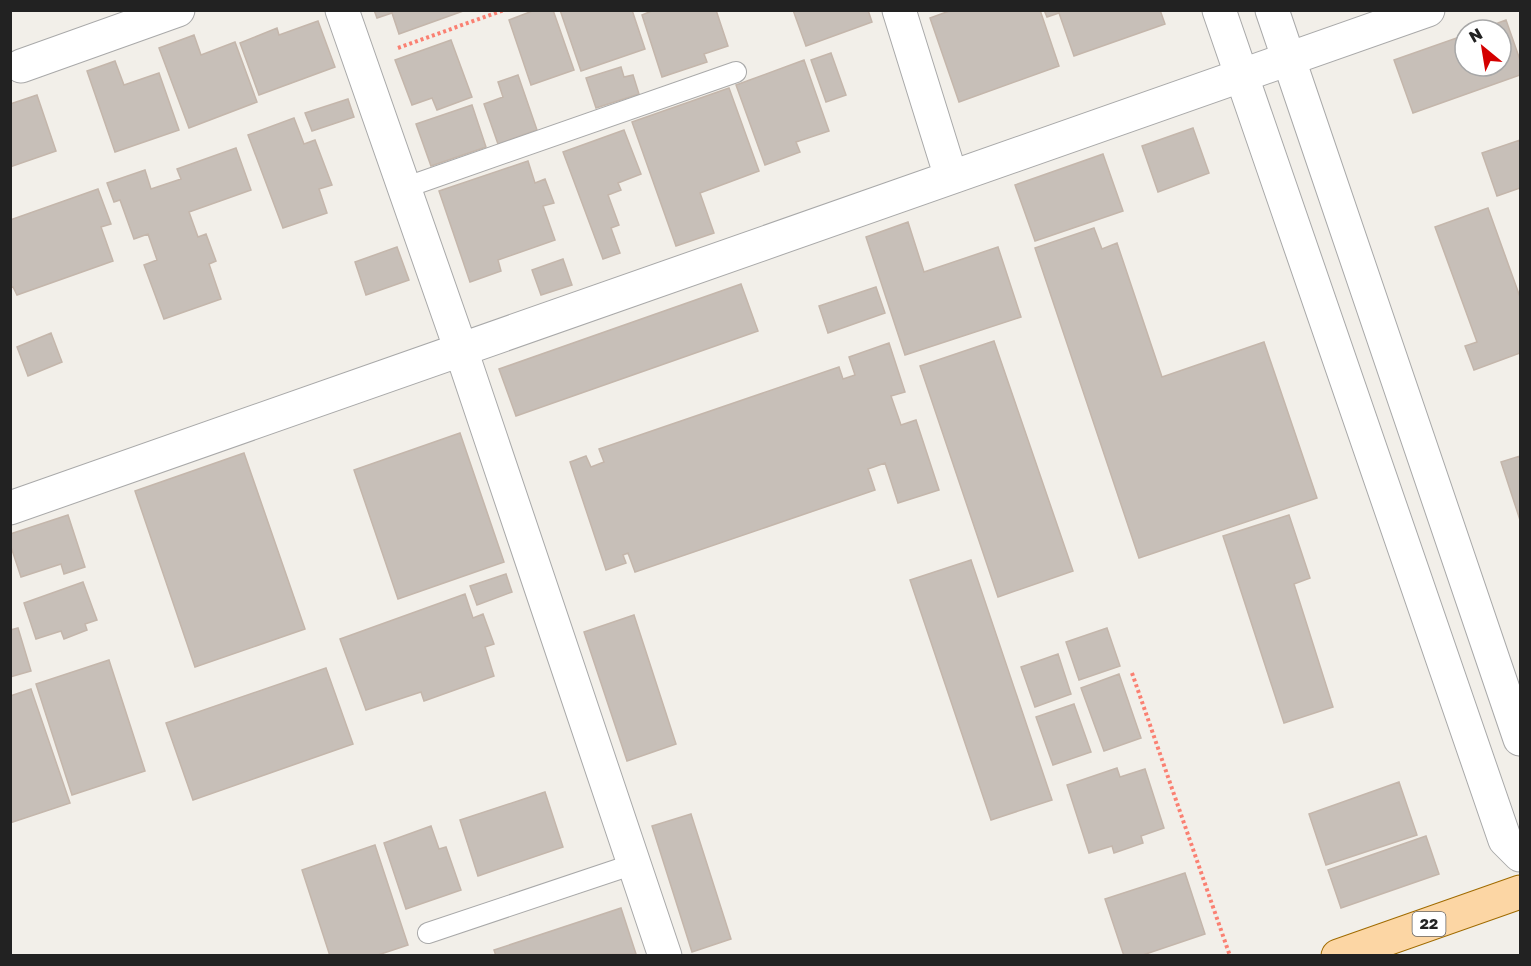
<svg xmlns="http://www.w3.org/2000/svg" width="1531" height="966" font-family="'Golos Text',sans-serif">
	<rect width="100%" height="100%" fill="#f2efe9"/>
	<path fill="#c7bfb8" stroke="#c4b6ab" stroke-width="1.5" d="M 374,10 L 466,10 L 399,34 L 392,13 L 377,18 Z
		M 535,10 L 553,10 L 574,70 L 531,85 L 509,20 Z
		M 560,10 L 632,10 L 645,49 L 581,71 Z
		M 654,10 L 716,10 L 728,46 L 704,54 L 707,62 L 662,77 L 642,15 Z
		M 793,10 L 868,10 L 872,22 L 806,46 Z
		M 952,10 L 1040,10 L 1059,66 L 959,102 L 930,18 Z
		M 1044,10 L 1160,10 L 1165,24 L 1074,56 L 1059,13 L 1047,17 Z
		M 1506,20 L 1520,60 L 1520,75 L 1413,113 L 1394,60 L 1465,35 L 1465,66 L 1501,66 L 1501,30 L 1479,30 Z
		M 318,21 L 335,67 L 259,95 L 240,43 L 277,28 L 279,35 Z
		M 194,35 L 201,55 L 235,42 L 257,102 L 189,128 L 159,48 Z
		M 451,40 L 472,97 L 437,110 L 432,98 L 412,105 L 395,60 Z
		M 831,53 L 846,95 L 826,102 L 811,60 Z
		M 804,60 L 829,131 L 796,142 L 800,152 L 765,165 L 736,85 Z
		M 115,61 L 124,85 L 159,73 L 179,130 L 115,152 L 87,71 Z
		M 621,67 L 624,77 L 633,75 L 639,94 L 596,108 L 586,78 Z
		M 518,75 L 537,130 L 498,144 L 484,104 L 503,97 L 498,82 Z
		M 729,88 L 759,171 L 700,193 L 714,233 L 676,246 L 632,122 Z
		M 37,95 L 56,151 L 10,167 L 10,104 Z
		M 348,99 L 354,117 L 312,131 L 305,113 Z
		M 472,105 L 486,147 L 431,166 L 416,124 Z
		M 294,118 L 304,144 L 315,140 L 332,185 L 319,189 L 327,213 L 283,228 L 248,135 Z
		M 1193,128 L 1209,173 L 1158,192 L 1142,146 Z
		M 624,130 L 641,174 L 618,183 L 621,190 L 608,195 L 619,225 L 611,228 L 620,253 L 603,259 L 563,152 Z
		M 1520,140 L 1520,188 L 1497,196 L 1482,153 Z
		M 236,148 L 251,190 L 189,212 L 198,237 L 206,234 L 216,261 L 209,264 L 221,299 L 164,319 L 144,265 L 157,260 L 148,234 L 134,239 L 120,200 L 114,202 L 107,183 L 145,170 L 151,189 L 181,179 L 177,169 Z
		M 1103,154 L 1123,211 L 1035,241 L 1015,185 Z
		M 528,161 L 535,183 L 545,179 L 554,203 L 543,206 L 555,240 L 498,260 L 501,271 L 470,282 L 439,191 Z
		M 98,189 L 111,224 L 101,227 L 113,261 L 17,295 L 13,287 L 10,288 L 10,220 Z
		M 1488,208 L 1520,297 L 1520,353 L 1474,370 L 1465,346 L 1477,342 L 1435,227 Z
		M 908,222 L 924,272 L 998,247 L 1021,317 L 905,355 L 866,237 Z
		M 1094,228 L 1102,249 L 1117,243 L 1162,377 L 1264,342 L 1317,498 L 1139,558 L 1035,248 Z
		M 397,247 L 409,280 L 366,295 L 355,262 Z
		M 563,259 L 572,285 L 541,295 L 532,270 Z
		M 741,284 L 758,331 L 516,416 L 499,369 Z
		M 876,287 L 885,313 L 828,333 L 819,306 Z
		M 51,333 L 62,362 L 28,376 L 17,347 Z
		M 994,341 L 1073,571 L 998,597 L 920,366 Z
		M 889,343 L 905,392 L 891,396 L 901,425 L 916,420 L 939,490 L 898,503 L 885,463 L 868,469 L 875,490 L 635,572 L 628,553 L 623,555 L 626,563 L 606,570 L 570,462 L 586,456 L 591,467 L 604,462 L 599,449 L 839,367 L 843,379 L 855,375 L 849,357 Z
		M 460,433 L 504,562 L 398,599 L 354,470 Z
		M 244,453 L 305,629 L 195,667 L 135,491 Z
		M 1520,456 L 1520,520 L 1501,462 Z
		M 68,515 L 85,567 L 64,574 L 61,564 L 21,577 L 10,544 L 10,534 Z
		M 1289,515 L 1310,578 L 1294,584 L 1333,707 L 1284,723 L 1223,536 Z
		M 971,560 L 1052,800 L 991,820 L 910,580 Z
		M 506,574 L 512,592 L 477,605 L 470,586 Z
		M 83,582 L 97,620 L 85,624 L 87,630 L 64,639 L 61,631 L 36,639 L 24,603 Z
		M 465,594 L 473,618 L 483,614 L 494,644 L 485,647 L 494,676 L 424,701 L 421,692 L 366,710 L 340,639 Z
		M 634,615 L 676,744 L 627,761 L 584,632 Z
		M 18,628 L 31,671 L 10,677 L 10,630 Z
		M 1107,628 L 1120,666 L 1079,680 L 1066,642 Z
		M 1058,654 L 1071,694 L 1035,707 L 1021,667 Z
		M 109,660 L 145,771 L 72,795 L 36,684 Z
		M 326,668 L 353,744 L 193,800 L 166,723 Z
		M 1119,674 L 1141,738 L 1104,751 L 1081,688 Z
		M 31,689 L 70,803 L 10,823 L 10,696 Z
		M 1074,704 L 1091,752 L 1053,765 L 1036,717 Z
		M 1117,768 L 1120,777 L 1145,769 L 1164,828 L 1141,836 L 1143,843 L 1114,853 L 1112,846 L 1089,853 L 1067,785 Z
		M 1399,782 L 1417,835 L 1326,865 L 1309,814 Z
		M 545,792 L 563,847 L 478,876 L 460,820 Z
		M 691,814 L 731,939 L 692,952 L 652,826 Z
		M 431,826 L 439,849 L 446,847 L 461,890 L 406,909 L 384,843 Z
		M 1426,836 L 1439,874 L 1341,908 L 1328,870 Z
		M 375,845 L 408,945 L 375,956 L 330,956 L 302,870 Z
		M 1185,873 L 1205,934 L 1140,956 L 1124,956 L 1105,899 Z
		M 621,908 L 636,954 L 496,956 L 494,950 Z"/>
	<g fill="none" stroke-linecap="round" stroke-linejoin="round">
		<g stroke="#a9a9a9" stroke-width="22">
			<path id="service" d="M 404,188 L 736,72
				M 428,933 L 634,864"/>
		</g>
		<g stroke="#a9a9a9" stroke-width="35">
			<path id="minor" d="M 342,10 L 461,350 L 665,956
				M 899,10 L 951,177
				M 21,66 L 178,10
				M 10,508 L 1428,10"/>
		</g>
		<g stroke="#a9a9a9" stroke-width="35">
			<path id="tertiary" d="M 1219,10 L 1505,840 L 1520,855
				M 1272,10 L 1520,739"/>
		</g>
		<g stroke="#a06b00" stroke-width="35">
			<path id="primary" d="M 1338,956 L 1520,892"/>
		</g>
		<path stroke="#fa8072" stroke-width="4" stroke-dasharray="3 3" stroke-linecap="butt" d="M 398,48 L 504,10
			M 1132,673 L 1230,956"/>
		<use href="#service" stroke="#fff" stroke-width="20"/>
		<use href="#minor" stroke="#fff" stroke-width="33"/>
		<use href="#tertiary" stroke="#fff" stroke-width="33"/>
		<use href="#primary" stroke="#fcd6a4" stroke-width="33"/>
	</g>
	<g text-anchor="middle" stroke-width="6" stroke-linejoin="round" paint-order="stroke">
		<rect fill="#fff" stroke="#646464" stroke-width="1.5" x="1412.5" y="912" width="33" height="24" rx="4.5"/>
		<g font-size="15" font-weight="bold" fill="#222">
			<text x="1429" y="929">22</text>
		</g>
	</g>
	<rect width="1531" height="966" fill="none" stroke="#222222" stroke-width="24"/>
	<g transform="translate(1483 48) rotate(330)"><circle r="28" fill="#ffffff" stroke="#a7a7a7" stroke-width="1.5"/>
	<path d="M0-4.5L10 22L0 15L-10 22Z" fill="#d40000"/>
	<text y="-9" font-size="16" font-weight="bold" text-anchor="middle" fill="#222222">N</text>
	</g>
</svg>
